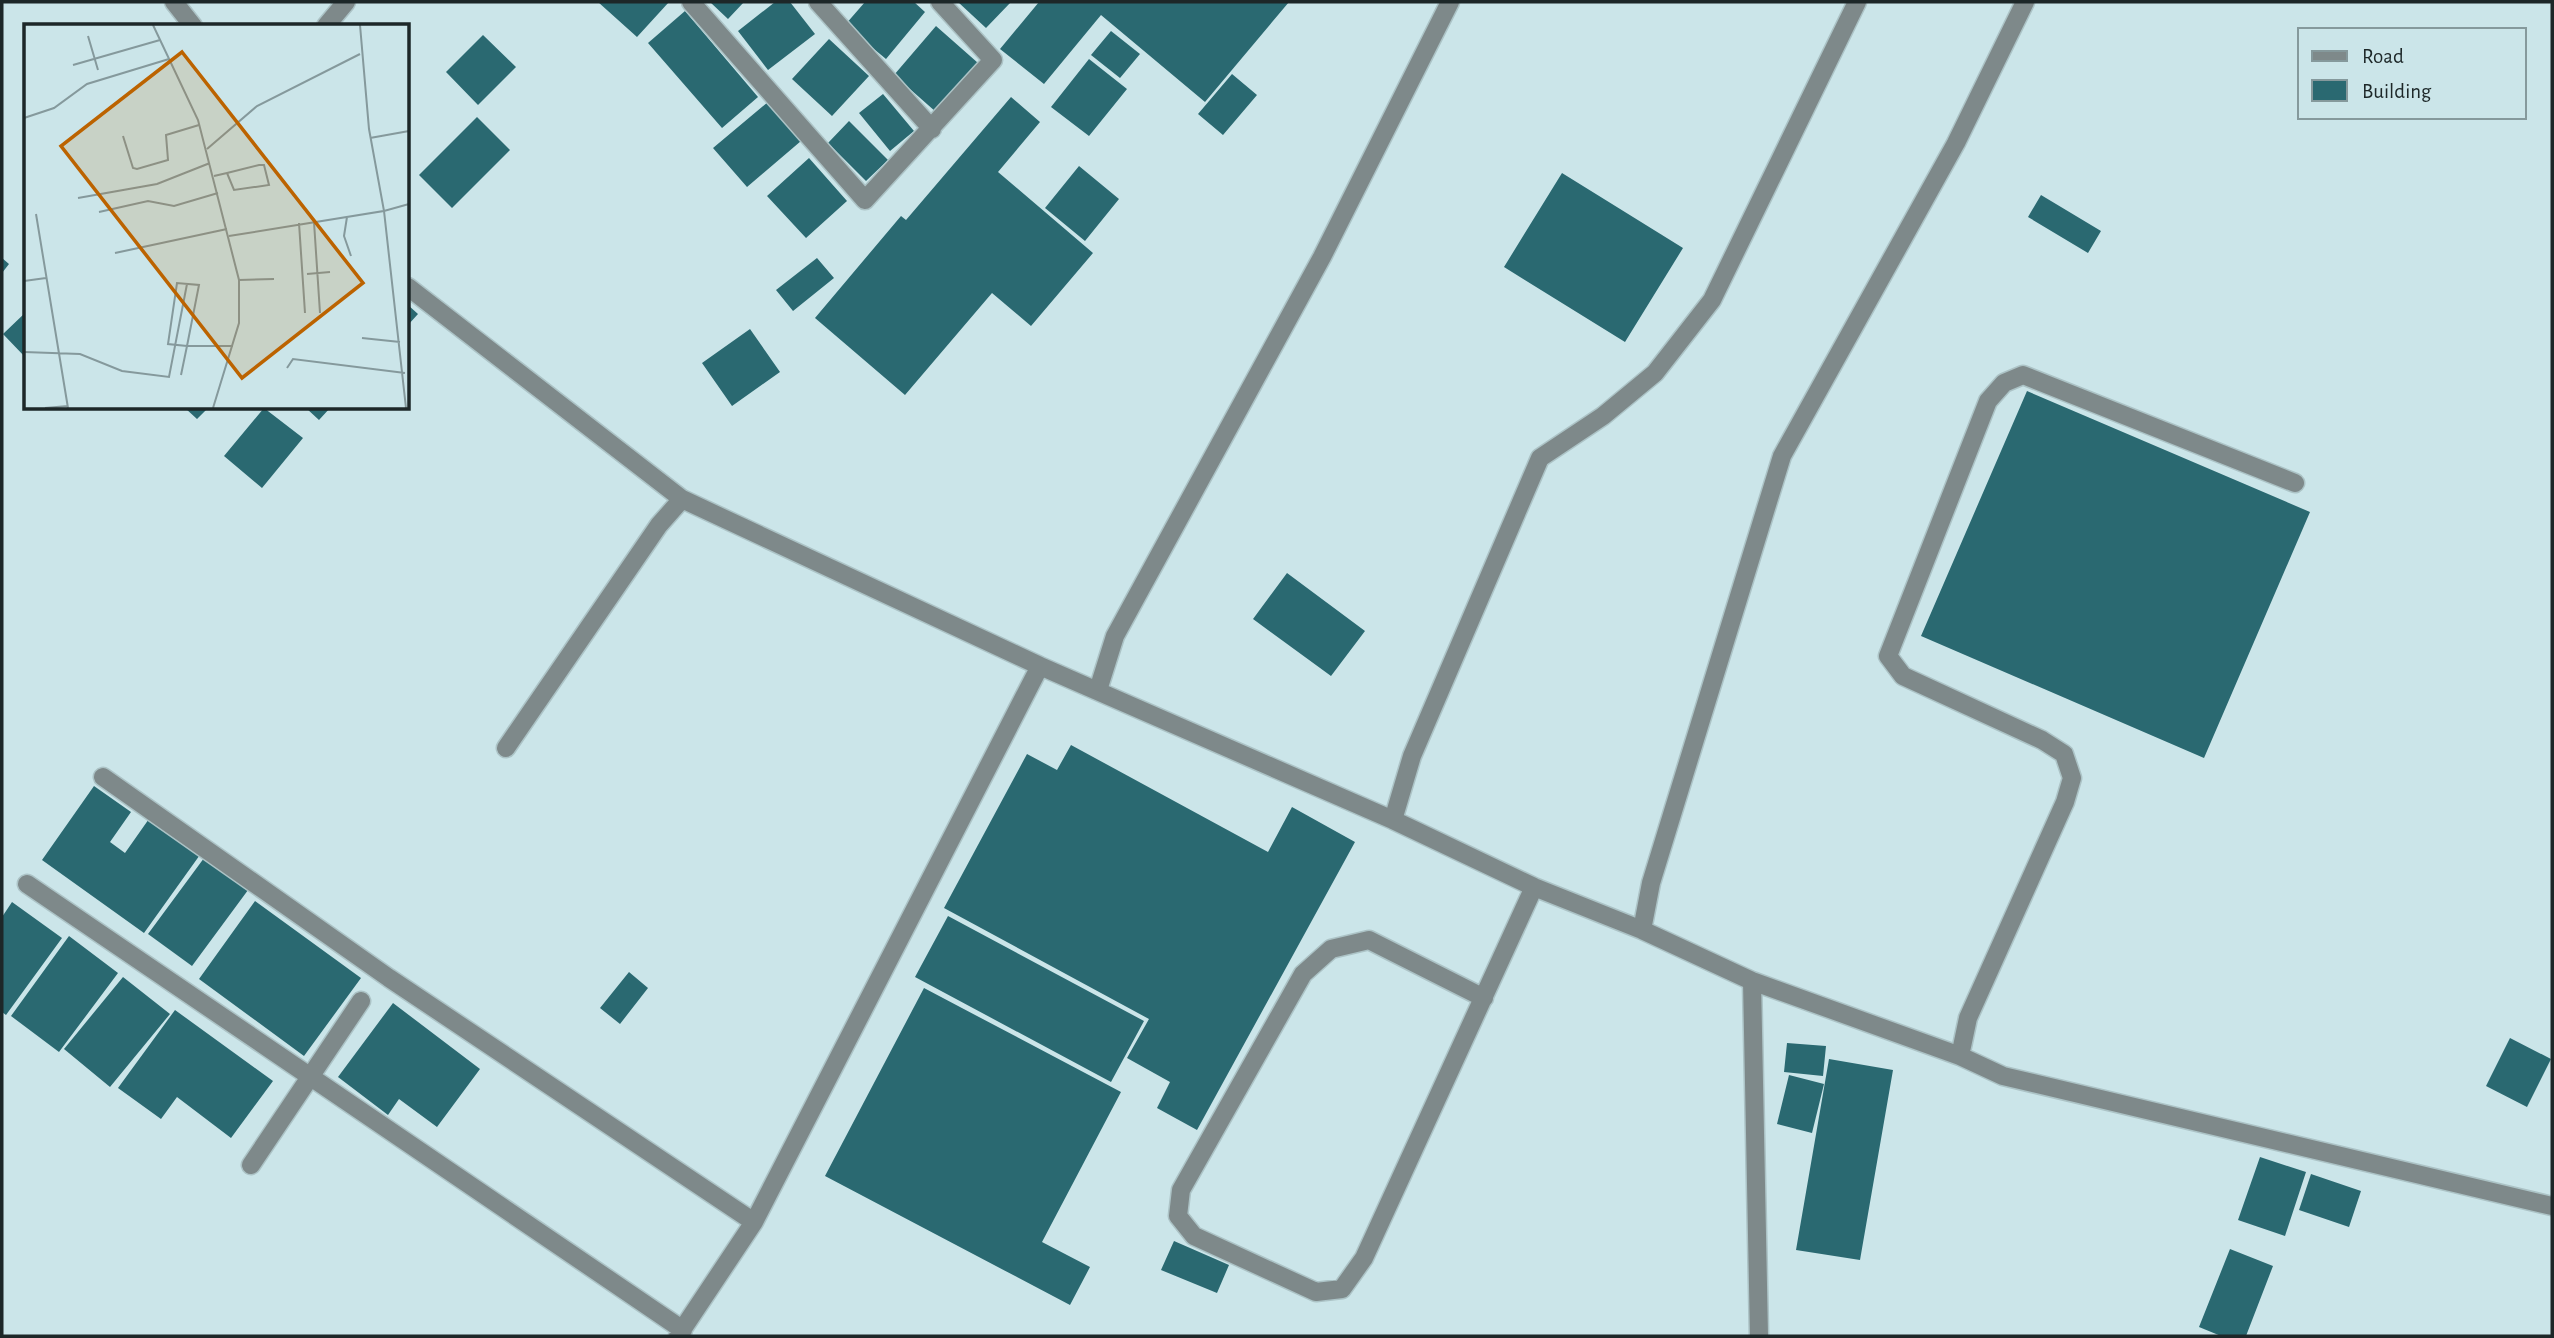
<svg xmlns="http://www.w3.org/2000/svg" width="2554" height="1338" font-family="'Alegreya Sans',sans-serif">
	<rect width="100%" height="100%" fill="#cbe5e9"/>
	<path fill="#2a6971" d="M 598,2 L 669,2 L 637,37 Z
		M 710,2 L 744,2 L 728,19 Z
		M 775,2 L 790,2 L 815,34 L 768,70 L 738,31 Z
		M 865,2 L 914,2 L 925,12 L 886,59 L 845,25 Z
		M 958,2 L 1011,2 L 986,28 Z
		M 1039,2 L 1289,2 L 1205,102 L 1101,15 L 1044,84 L 1000,49 Z
		M 685,11 L 758,97 L 722,128 L 648,43 Z
		M 936,26 L 978,63 L 936,112 L 894,75 Z
		M 1111,31 L 1140,54 L 1120,78 L 1091,55 Z
		M 483,35 L 516,67 L 478,105 L 446,72 Z
		M 829,39 L 869,76 L 832,116 L 792,79 Z
		M 1089,59 L 1127,89 L 1089,136 L 1051,107 Z
		M 1232,74 L 1257,95 L 1223,135 L 1198,114 Z
		M 883,94 L 914,131 L 890,151 L 859,113 Z
		M 1011,97 L 1040,122 L 998,172 L 1093,253 L 1031,326 L 992,293 L 905,395 L 815,318 L 901,216 L 906,220 Z
		M 768,102 L 801,141 L 747,187 L 713,148 Z
		M 477,117 L 510,150 L 452,208 L 419,175 Z
		M 849,121 L 888,160 L 866,181 L 828,143 Z
		M 809,158 L 847,201 L 806,238 L 767,196 Z
		M 1079,166 L 1119,199 L 1085,241 L 1045,208 Z
		M 1562,173 L 1683,248 L 1625,342 L 1504,267 Z
		M 2041,195 L 2101,231 L 2088,253 L 2028,217 Z
		M 2,258 L 9,264 L 2,273 Z
		M 817,258 L 834,278 L 793,311 L 776,290 Z
		M 408,305 L 418,314 L 408,325 Z
		M 26,312 L 26,358 L 3,334 Z
		M 750,329 L 780,372 L 732,406 L 702,363 Z
		M 2027,391 L 2310,512 L 2204,758 L 1921,636 Z
		M 185,408 L 208,408 L 197,419 Z
		M 264,408 L 303,438 L 262,488 L 224,456 Z
		M 306,408 L 330,408 L 319,420 Z
		M 1287,573 L 1365,631 L 1331,676 L 1253,619 Z
		M 1071,745 L 1268,852 L 1292,807 L 1355,842 L 1197,1130 L 1157,1108 L 1170,1082 L 1127,1058 L 1149,1019 L 944,908 L 1027,754 L 1057,770 Z
		M 94,786 L 131,812 L 110,842 L 125,853 L 151,816 L 202,852 L 144,933 L 42,860 Z
		M 207,854 L 251,886 L 192,966 L 148,934 Z
		M 255,901 L 361,978 L 304,1056 L 199,979 Z
		M 12,902 L 62,938 L 6,1015 L 2,1012 L 2,917 Z
		M 948,916 L 1144,1021 L 1111,1082 L 915,977 Z
		M 69,936 L 118,973 L 59,1052 L 11,1016 Z
		M 629,972 L 648,988 L 620,1024 L 600,1008 Z
		M 123,977 L 170,1014 L 110,1087 L 64,1049 Z
		M 924,988 L 1121,1092 L 1042,1242 L 1090,1267 L 1070,1305 L 825,1176 Z
		M 393,1003 L 480,1069 L 437,1127 L 399,1099 L 388,1115 L 338,1077 Z
		M 175,1010 L 273,1081 L 231,1138 L 177,1097 L 161,1119 L 118,1088 Z
		M 2510,1038 L 2551,1059 L 2527,1107 L 2486,1086 Z
		M 1787,1043 L 1826,1046 L 1823,1076 L 1784,1072 Z
		M 1829,1059 L 1893,1070 L 1860,1260 L 1796,1250 Z
		M 1789,1075 L 1824,1084 L 1812,1133 L 1777,1124 Z
		M 2260,1157 L 2306,1172 L 2285,1236 L 2238,1220 Z
		M 2311,1174 L 2361,1191 L 2349,1227 L 2299,1210 Z
		M 1174,1241 L 1229,1265 L 1217,1293 L 1161,1270 Z
		M 2230,1249 L 2273,1266 L 2246,1336 L 2221,1336 L 2199,1327 Z"/>
	<g fill="none" stroke-linecap="round" stroke-linejoin="round">
		<g stroke="#acc3c6" stroke-width="21">
			<path id="minor" d="M 174,2 L 193,26
				M 691,2 L 865,200 L 993,60 L 940,2
				M 818,2 L 932,129
				M 326,26 L 346,2
				M 408,287 L 682,499 L 1040,666 L 1393,820 L 1534,887 L 1642,930 L 1752,981 L 1960,1056 L 2003,1076 L 2552,1206
				M 1098,690 L 1115,636 L 1322,257 L 1450,2
				M 506,748 L 659,525 L 682,499
				M 103,777 L 389,978 L 754,1222
				M 1393,820 L 1412,756 L 1540,458 L 1603,416 L 1655,373 L 1712,300 L 1857,2
				M 27,884 L 683,1330
				M 1642,930 L 1651,883 L 1782,456 L 1956,143 L 2025,2
				M 1752,981 L 1759,1336
				M 1484,998 L 1369,940 L 1331,949 L 1303,974 L 1181,1190 L 1178,1216 L 1194,1236 L 1316,1292 L 1342,1289 L 1364,1258 L 1534,887
				M 1960,1056 L 1968,1018 L 2065,802 L 2072,778 L 2064,754 L 2042,740 L 1903,676 L 1888,656 L 1988,401 L 2004,383 L 2023,375 L 2295,483
				M 251,1165 L 361,1001
				M 678,1336 L 754,1222 L 1040,666"/>
		</g>
		<use href="#minor" stroke="#7e898a" stroke-width="18"/>
	</g>
	<g transform="translate(24 24)">
		<rect width="385" height="385" fill="#cbe5e9"/>
		<path fill="none" stroke="#85999c" stroke-width="2" d="M 129,1 L 174,96 L 215,256 L 215,299 L 189,384M 336,1 L 345,105 L 360,187 L 385,180M 64,12 L 74,46M 49,41 L 136,16M 0,94 L 30,84 L 63,60 L 145,35M 99,112 L 109,144 L 113,145 L 144,136 L 142,111 L 175,101M 346,114 L 385,107M 183,125 L 233,82 L 336,30M 190,152 L 203,149 L 235,141 L 240,141 L 245,161 L 210,166 L 203,149M 54,174 L 133,160 L 186,139M 75,188 L 124,177 L 150,182 L 194,169M 12,190 L 44,384M 323,193 L 320,212 L 327,232M 290,198 L 296,289M 275,199 L 281,289M 205,212 L 360,187 L 382,384M 91,229 L 203,205M 283,250 L 306,248M 215,256 L 250,255M 0,257 L 22,254M 338,314 L 376,318M 0,328 L 56,330 L 98,347 L 145,353 L 163,260M 263,344 L 269,335 L 381,349M 157,351 L 163,322 L 175,261 L 153,259 L 144,320 L 163,322 L 209,322M 21,384 L 44,382"/>
		<path fill="#bc6300" fill-opacity="0.15" stroke="#bc6300" stroke-width="3.5" d="M 158,28 L 339,259 L 218,354 L 37,122 Z"/>
		<rect width="385" height="385" fill="none" stroke="#1d2728" stroke-width="3.5"/>
	</g>
	<rect width="2554" height="1338" fill="none" stroke="#1d2728" stroke-width="7"/>
	<rect x="2298" y="28" width="228" height="91" fill="#cbe5e9" stroke="#85999c" stroke-width="2"/>
	<rect x="2312" y="51" width="35" height="10" fill="#7e898a" stroke="#85999c" stroke-width="2"/>
	<text x="2362" y="63" font-size="21" fill="#1d2728">Road</text>
	<rect x="2312" y="80" width="35" height="21" fill="#2a6971" stroke="#85999c" stroke-width="2"/>
	<text x="2362" y="98" font-size="21" fill="#1d2728">Building</text>
</svg>
